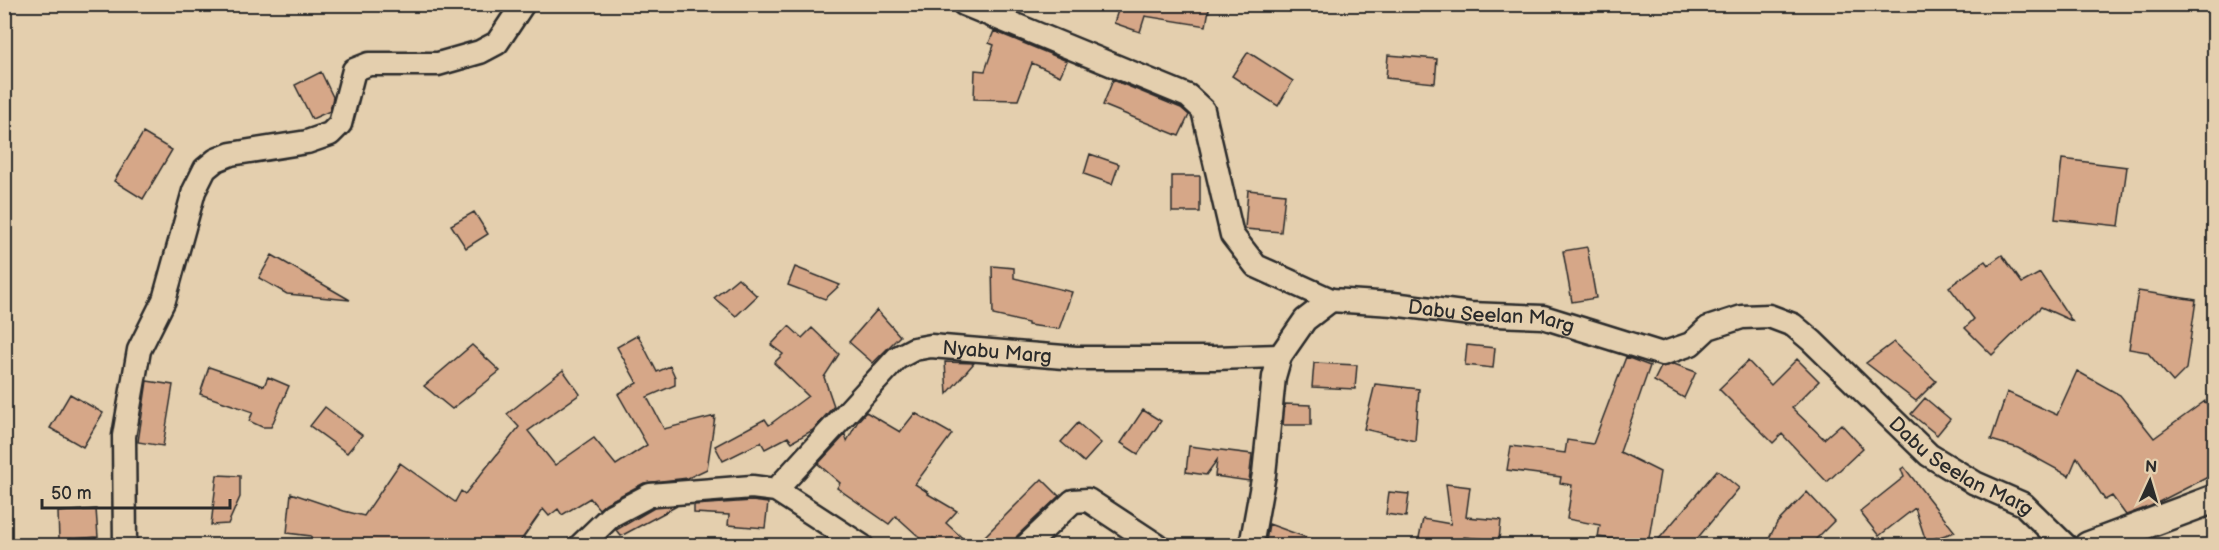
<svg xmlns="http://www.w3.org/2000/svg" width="2219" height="550" font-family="'Balsamiq Sans',sans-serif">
	<rect width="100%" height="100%" fill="#e4cfae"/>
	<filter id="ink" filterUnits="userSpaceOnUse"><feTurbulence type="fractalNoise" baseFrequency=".0167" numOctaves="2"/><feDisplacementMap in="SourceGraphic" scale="12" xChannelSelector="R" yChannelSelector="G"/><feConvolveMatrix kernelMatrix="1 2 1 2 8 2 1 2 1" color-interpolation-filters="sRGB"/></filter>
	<g filter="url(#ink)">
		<path fill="#d6a788" stroke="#2b2b2b" stroke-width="1.5" d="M 1120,4 L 1210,4 L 1206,26 L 1145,16 L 1140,32 L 1114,23 Z
			M 994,31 L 1067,61 L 1060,76 L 1032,63 L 1018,100 L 974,99 L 975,70 L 985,71 L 994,45 L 989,43 Z
			M 1248,52 L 1293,81 L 1278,106 L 1232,76 Z
			M 1388,55 L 1437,59 L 1435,83 L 1386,78 Z
			M 321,72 L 333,97 L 330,111 L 312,119 L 295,85 Z
			M 1113,80 L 1181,108 L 1189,115 L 1179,136 L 1103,105 Z
			M 143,133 L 172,150 L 143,199 L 114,181 Z
			M 1090,154 L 1119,164 L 1112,184 L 1084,174 Z
			M 2062,159 L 2127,167 L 2119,226 L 2055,219 Z
			M 1172,176 L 1200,176 L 1200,212 L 1172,212 Z
			M 1248,190 L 1285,194 L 1281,232 L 1245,229 Z
			M 474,212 L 488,234 L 466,248 L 451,225 Z
			M 1587,247 L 1596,298 L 1572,302 L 1563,251 Z
			M 272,255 L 350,300 L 287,294 L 259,278 Z
			M 2002,255 L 2022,283 L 2040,273 L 2072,321 L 2041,307 L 1992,355 L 1965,328 L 1974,319 L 1949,287 L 1985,261 L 1988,265 Z
			M 992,266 L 1014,268 L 1014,278 L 1072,292 L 1059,329 L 1028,325 L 1028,323 L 993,315 Z
			M 795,267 L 840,285 L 825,299 L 788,285 Z
			M 738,278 L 757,296 L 736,316 L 714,298 Z
			M 2138,291 L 2196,300 L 2186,369 L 2173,382 L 2147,352 L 2129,349 Z
			M 877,310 L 900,336 L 873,363 L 849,342 Z
			M 789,326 L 802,338 L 812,328 L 839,354 L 824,377 L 834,406 L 813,430 L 792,442 L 788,437 L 765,449 L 761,442 L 723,461 L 715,446 L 765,419 L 769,425 L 808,396 L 774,363 L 783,354 L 771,345 Z
			M 638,335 L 657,372 L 670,366 L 675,377 L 675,385 L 647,397 L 664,429 L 715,416 L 707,469 L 688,478 L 644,483 L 606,503 L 599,509 L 590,498 L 562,515 L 558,509 L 549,516 L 543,509 L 517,546 L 322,546 L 311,545 L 311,536 L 287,533 L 291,493 L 344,511 L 364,516 L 400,463 L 455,502 L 461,491 L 465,494 L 519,427 L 507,414 L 563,370 L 580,394 L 528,431 L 555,465 L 594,438 L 616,465 L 647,445 L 618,394 L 637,383 L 617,347 Z
			M 1894,342 L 1936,381 L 1916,401 L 1866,363 Z
			M 472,345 L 500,371 L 452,409 L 424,386 Z
			M 1467,345 L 1495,348 L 1493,368 L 1465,365 Z
			M 1626,357 L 1650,366 L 1620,452 L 1660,472 L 1648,544 L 1598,537 L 1600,525 L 1567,519 L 1572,485 L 1560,483 L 1561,477 L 1507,470 L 1511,446 L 1565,453 L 1567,440 L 1593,444 Z
			M 1797,359 L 1819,381 L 1792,408 L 1824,439 L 1841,424 L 1863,448 L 1827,482 L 1782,434 L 1773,443 L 1719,389 L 1748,361 L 1771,385 Z
			M 945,362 L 974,363 L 947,394 Z
			M 1314,363 L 1357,365 L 1355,389 L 1312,387 Z
			M 1674,364 L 1696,372 L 1684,398 L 1654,381 L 1661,367 Z
			M 209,367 L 264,386 L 268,377 L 289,386 L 271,427 L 262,427 L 249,421 L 253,412 L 200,394 Z
			M 2077,371 L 2120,395 L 2154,438 L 2205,401 L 2214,414 L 2214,474 L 2151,506 L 2126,515 L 2112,496 L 2105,500 L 2077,457 L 2069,476 L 2018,448 L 1991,440 L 2007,392 L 2057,415 Z
			M 147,381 L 173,385 L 163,446 L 138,442 Z
			M 1375,384 L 1419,389 L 1415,441 L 1364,429 Z
			M 70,394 L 103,413 L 83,447 L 50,428 Z
			M 1925,398 L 1950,419 L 1937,435 L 1911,414 Z
			M 1285,404 L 1311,405 L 1311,425 L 1283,425 Z
			M 325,407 L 362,435 L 347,453 L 310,426 Z
			M 1143,410 L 1161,421 L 1138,454 L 1121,443 Z
			M 866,412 L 900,432 L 915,413 L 952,434 L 915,484 L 929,493 L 928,494 L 957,511 L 946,523 L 971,546 L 948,546 L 933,538 L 927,544 L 896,516 L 889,524 L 837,488 L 840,483 L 818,464 L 845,435 L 847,441 L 858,421 Z
			M 1078,423 L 1101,443 L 1084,462 L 1061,442 Z
			M 1189,446 L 1252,454 L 1249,481 L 1215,476 L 1217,460 L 1206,475 L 1186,472 Z
			M 1904,467 L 1928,498 L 1955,532 L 1926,541 L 1915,508 L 1879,536 L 1860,512 L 1904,477 L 1901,469 Z
			M 1717,470 L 1739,488 L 1691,546 L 1653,546 Z
			M 217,475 L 240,476 L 240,497 L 228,524 L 211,525 Z
			M 1042,479 L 1059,496 L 1017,536 L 1013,546 L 975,546 Z
			M 1446,484 L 1470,487 L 1466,517 L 1501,520 L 1499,540 L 1464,537 L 1463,546 L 1437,546 L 1418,542 L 1423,519 L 1451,524 Z
			M 1389,492 L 1409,494 L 1406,517 L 1386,514 Z
			M 1807,492 L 1834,521 L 1809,546 L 1765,546 L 1777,523 Z
			M 752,501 L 768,503 L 765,528 L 728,525 L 729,515 L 694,513 L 694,505 Z
			M 677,506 L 621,536 L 616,530 L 654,508 Z
			M 96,509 L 98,537 L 59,540 L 58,512 Z
			M 1269,524 L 1322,543 L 1322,546 L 1265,546 Z"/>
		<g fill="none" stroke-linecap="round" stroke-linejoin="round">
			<g stroke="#2b2b2b" stroke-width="27">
				<g id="minor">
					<path id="s1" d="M 964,4 L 1188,96 L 1203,110 L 1232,235 L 1256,266 L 1331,300 L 1393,304 L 1470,314 L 1543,317 L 1662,354 L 1691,344 L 1708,328 L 1742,317 L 1769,316 L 1793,325 L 1812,341 L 1929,455 L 1975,483 L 2023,504 L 2066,546"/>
					<path id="s2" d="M 776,490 L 897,358 L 914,349 L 931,346 L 1076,358 L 1214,358 L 1280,356"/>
					<path d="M 125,546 L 124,436 L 139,350 L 164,300 L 194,191 L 205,169 L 216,160 L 231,154 L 307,142 L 330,134 L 340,124 L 354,70 L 369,64 L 438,64 L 480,52 L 497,43 L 523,4"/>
					<path d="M 580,546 L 612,515 L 650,495 L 752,487 L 776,490 L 862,546"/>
					<path d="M 1026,546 L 1073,501 L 1088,500 L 1158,546"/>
					<path d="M 1251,546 L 1264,474 L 1274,377 L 1280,356 L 1305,320 L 1331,300"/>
				</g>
			</g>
			<g stroke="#2b2b2b" stroke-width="32">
				<path id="tertiary" d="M 2088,546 L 2214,499"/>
			</g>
			<use href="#minor" stroke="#e4cfae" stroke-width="22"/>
			<use href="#tertiary" stroke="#e4cfae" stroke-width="27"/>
		</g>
	</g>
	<g text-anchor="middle" stroke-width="4.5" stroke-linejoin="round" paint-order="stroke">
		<g font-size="20" fill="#2b2b2b" stroke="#e4cfae">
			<text dy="7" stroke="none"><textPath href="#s1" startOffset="674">Dabu Seelan Marg</textPath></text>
			<text dy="7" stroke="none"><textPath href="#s2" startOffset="282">Nyabu Marg</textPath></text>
			<text dy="7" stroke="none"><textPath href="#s1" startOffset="1214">Dabu Seelan Marg</textPath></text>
		</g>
	</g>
	<rect width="2219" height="550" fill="none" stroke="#e4cfae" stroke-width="24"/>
	<rect x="12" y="12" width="2195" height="526" fill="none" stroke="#2b2b2b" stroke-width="2" filter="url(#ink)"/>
	<g transform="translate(2150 481) rotate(4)" stroke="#e4cfae" stroke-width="4.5" paint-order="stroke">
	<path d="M0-4.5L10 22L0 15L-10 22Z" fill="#2b2b2b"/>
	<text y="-9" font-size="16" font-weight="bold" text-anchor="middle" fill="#2b2b2b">N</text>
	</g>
	<path d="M42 499v9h188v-9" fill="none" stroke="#2b2b2b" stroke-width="3"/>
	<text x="51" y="499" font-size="18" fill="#2b2b2b" stroke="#e4cfae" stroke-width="4.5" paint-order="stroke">50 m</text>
</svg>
